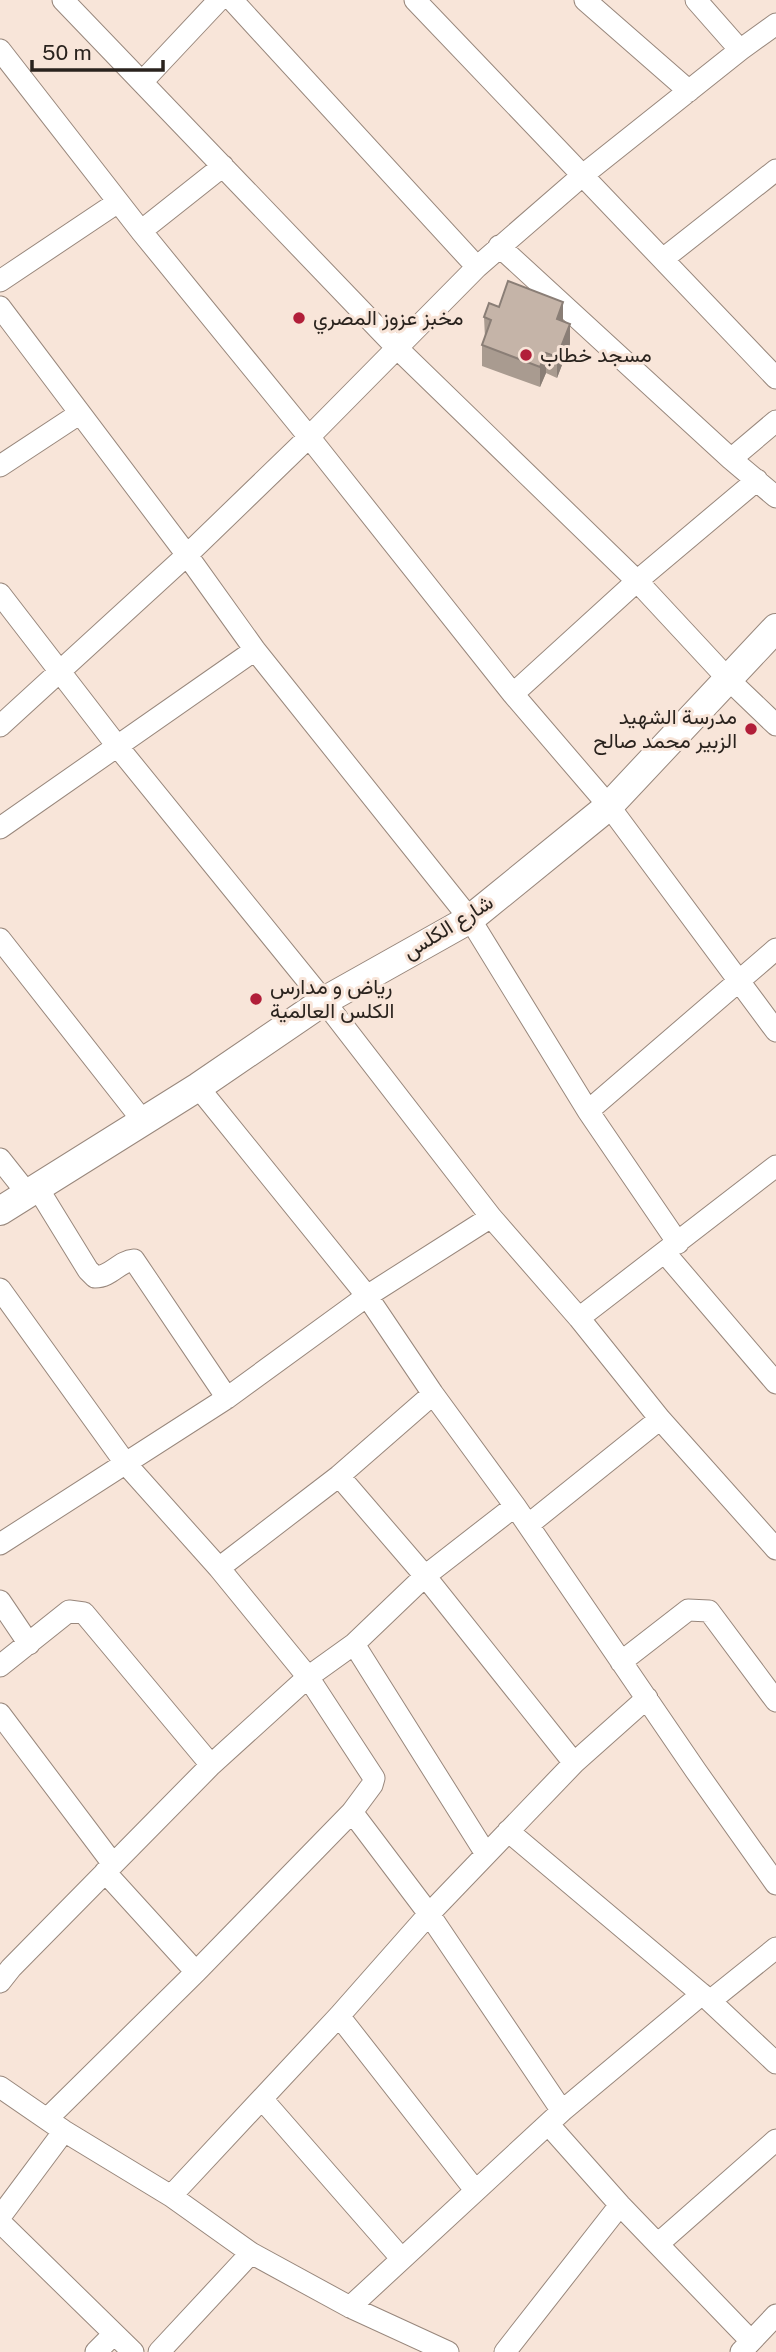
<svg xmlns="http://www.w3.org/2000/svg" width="776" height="2352" font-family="'Public Sans',Vazirmatn,sans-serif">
	<rect width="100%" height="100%" fill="#f8e5d9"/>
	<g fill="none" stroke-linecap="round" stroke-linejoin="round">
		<g stroke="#98877c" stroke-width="23">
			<path id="street" d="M 63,0 L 397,348 L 637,581 L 729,680 L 776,725
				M 232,0 L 477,267
				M 415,0 L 776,378
				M 585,0 L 689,91
				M 696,0 L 740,50
				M 0,50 L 141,231 L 309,437 L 513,694 L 609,806 L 776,1031
				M 142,82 L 219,0
				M 141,231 L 223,166
				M 499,246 L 731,459 L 776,497
				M 663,259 L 776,170
				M 0,281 L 118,202
				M 0,307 L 187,555 L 255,650 L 470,919 L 588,1111 L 678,1243
				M 731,459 L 776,421
				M 0,466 L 79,414
				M 0,594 L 118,747 L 324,1001 L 491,1217 L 579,1318 L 660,1419 L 776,1549
				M 513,694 L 637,581 L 757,480
				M 0,726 L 187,555 L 309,437 L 477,267 L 583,175 L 740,50 L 776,24
				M 0,828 L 255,650
				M 0,939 L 143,1121
				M 198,1087 L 367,1296 L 433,1394 L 515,1506 L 696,1771 L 776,1884
				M 588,1111 L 776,949
				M 0,1159 L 27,1193
				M 37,1187 L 88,1270 L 95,1277 C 111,1277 119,1261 134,1260 L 227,1398
				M 665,1253 L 776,1383
				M 0,1289 L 126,1464 L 219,1568 L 308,1677 L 374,1778 L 372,1785 L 352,1812 L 196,1972 L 47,2119
				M 579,1318 L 776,1166
				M 339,1476 L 425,1576 L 574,1763
				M 528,1525 L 660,1419
				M 0,1544 L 227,1398 L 367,1296 L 491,1217
				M 219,1568 L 339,1476 L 433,1394
				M 0,1601 L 29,1644
				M 354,1644 L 486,1854
				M 621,1662 L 688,1610 L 709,1611 L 776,1701
				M 0,1666 L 69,1611 L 84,1613 L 211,1765
				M 0,1714 L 113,1864
				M 352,1812 L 429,1914 L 562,2111
				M 508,1831 L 710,2001 L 776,2063
				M 105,1872 L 196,1972
				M 0,1982 L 11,1968 L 211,1765 L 308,1677 L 354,1644 L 425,1576 L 515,1506
				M 710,2001 L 776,1948
				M 339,2016 L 475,2190
				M 0,2087 L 64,2131 L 171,2196 L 251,2253 L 350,2307 L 448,2352
				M 262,2099 L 401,2258
				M 548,2124 L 620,2205 L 751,2341
				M 171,2196 L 339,2016 L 429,1914 L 574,1763 L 647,1698
				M 0,2217 L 64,2131
				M 0,2222 L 133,2352
				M 659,2243 L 776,2140
				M 350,2307 L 562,2111 L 702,1994
				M 96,2352 L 114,2334
				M 159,2352 L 251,2253
				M 505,2352 L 620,2205
				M 741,2352 L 776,2315"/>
		</g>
		<g stroke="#98877c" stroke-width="30">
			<path id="secondary" d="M 0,1211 L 198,1087 L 324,1001 L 470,919 L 609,806 L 776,628"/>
		</g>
		<use href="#street" stroke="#fff" stroke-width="21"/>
		<use href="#secondary" stroke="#fff" stroke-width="28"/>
	</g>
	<path fill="#a99b90" d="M 484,317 L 563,321 L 570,344 L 557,378 L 546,373 L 540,387 L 482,366 L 482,345 L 485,338 Z"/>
	<path fill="#8a7e76" d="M 563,302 L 563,322 L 557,319 Z
		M 570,324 L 570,344 L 557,378 L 557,357 Z
		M 546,353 L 546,373 L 540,387 L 540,367 Z"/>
	<path fill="#c5b4a8" stroke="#8a7e76" stroke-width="2" d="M 508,281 L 563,302 L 557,319 L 570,324 L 557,357 L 546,353 L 540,367 L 482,345 L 491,320 L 484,317 L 489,303 L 499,307 Z"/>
	<g fill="#b11e39" stroke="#f8e5d9" stroke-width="2.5">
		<circle cx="299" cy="318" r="7"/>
		<circle cx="526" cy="355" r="7"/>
		<circle cx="751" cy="729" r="7"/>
		<circle cx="256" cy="999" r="7"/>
	</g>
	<g text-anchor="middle" stroke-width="6" stroke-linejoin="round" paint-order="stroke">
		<g font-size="21" fill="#2a231e" stroke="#f8e5d9" text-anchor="start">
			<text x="313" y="325">مخبز عزوز المصري</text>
			<text x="540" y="362">مسجد خطاب</text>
			<text x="737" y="724" text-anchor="end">مدرسة الشهيد<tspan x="737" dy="24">الزبير محمد صالح</tspan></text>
			<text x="270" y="994">رياض و مدارس<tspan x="270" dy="24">الكلس العالمية</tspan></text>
		</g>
		<g font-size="21" fill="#2a231e" stroke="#f8e5d9">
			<text transform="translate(448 927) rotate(-32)" y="7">شارع الكلس</text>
		</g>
	</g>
	<path d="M32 60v10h131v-10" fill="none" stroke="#2a231e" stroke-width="3.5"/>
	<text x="42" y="60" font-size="21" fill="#2a231e" stroke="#f8e5d9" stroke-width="5" paint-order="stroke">50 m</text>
</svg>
